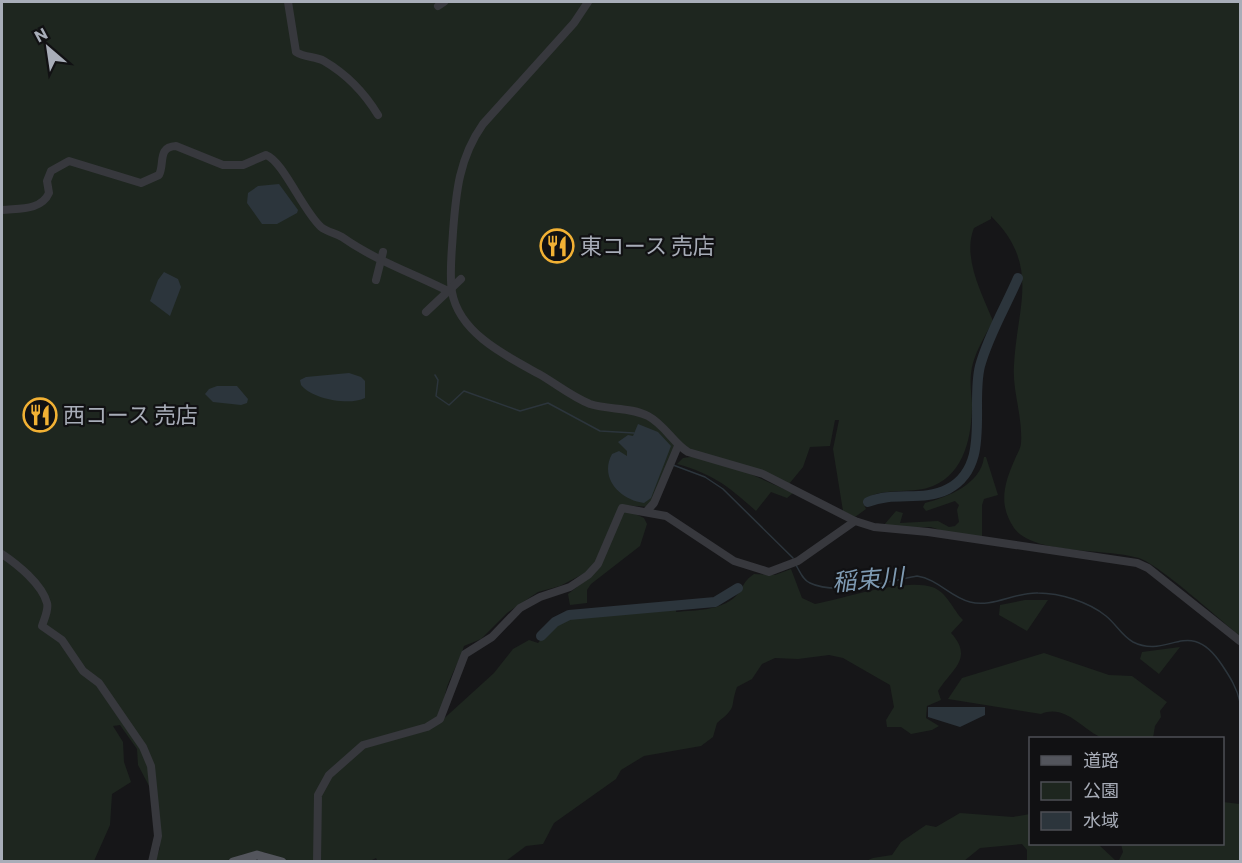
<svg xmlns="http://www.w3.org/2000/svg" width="1242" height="863" font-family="Commissioner,'Noto Sans JP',sans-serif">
	<rect width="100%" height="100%" fill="#161618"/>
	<path fill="#1e261f" d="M 2,2 L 1240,2 L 1240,636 C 1219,619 1161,566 1139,558 C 1106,548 1034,555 1014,528 C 998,504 1004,484 1015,459 C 1017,454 1021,448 1021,443 C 1023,417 1012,391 1014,365 C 1017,306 1041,265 991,216 L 991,219 L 974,228 C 962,257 982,294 993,321 C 986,334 977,349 973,363 C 969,377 971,390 972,404 C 972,435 965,473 933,486 C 914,494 890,488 870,496 L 863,503 L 866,509 L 855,517 L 843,511 L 833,449 L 839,420 L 835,420 L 830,446 L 810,447 L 803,467 L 789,484 L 699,455 L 680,444 L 650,507 L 620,505 L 595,562 L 585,573 L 560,586 L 538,592 L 507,613 L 481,639 L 464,646 C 460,660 452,673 447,687 C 443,701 443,713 431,723 L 362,742 L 320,784 L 316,861 L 287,861 L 264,852 L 244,854 L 227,861 L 155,861 L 160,848 L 157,801 L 138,765 L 137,749 L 120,725 L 113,726 L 123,742 L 124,762 L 131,782 L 112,794 L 110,825 L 94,861 L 2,862 Z
		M 697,456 L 746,472 L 793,493 L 787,498 L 771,492 L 756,511 C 728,486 713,474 677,464 L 683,458 Z
		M 984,457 L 986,457 L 998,495 L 984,499 L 982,505 L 982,537 L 952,534 L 931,527 L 905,528 L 884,525 L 896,511 L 903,513 L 900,523 L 938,521 L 949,527 L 955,526 L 959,522 L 957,510 L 959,505 L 955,501 L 926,511 L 923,507 L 925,503 C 948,497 981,484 984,457 Z
		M 629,511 L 644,518 L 647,524 L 640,546 L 591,584 L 587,590 L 587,603 L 570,605 L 568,594 L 591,576 L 623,512 Z
		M 791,569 L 802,598 L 815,604 C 845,598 904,578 932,587 C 947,592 953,610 963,620 L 951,633 C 974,658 952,669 938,691 L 941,700 L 927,706 L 926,718 L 939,726 L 932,730 L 911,734 L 901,727 L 887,727 L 886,720 L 894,707 L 890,685 L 843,658 L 829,655 L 798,659 L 775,658 L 762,664 L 752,679 L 737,687 C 729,709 739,705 717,723 L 713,737 L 701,746 L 644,756 L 621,770 L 616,779 L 554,823 L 543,844 L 526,846 L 506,861 L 378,862 L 376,858 L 370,861 L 320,862 L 320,801 L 326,781 L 361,748 L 439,723 L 494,673 L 513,649 L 529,640 L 538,643 L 557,622 L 573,616 L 676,608 L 676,612 C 696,610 720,611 736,596 C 744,588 742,582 754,574 L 775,575 Z
		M 1025,600 L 1048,600 L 1027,631 L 999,615 L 1000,605 Z
		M 1180,647 L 1159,674 L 1140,659 L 1142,652 Z
		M 1044,653 L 1109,675 L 1132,676 L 1167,702 L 1160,711 L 1161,717 L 1155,726 L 1153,738 C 1142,739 1109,742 1100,737 C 1081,728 1065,704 1041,714 L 948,699 L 962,678 Z
		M 1223,802 L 1240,804 L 1240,861 L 1027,861 L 1027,850 L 1022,844 L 980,848 L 964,861 L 866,861 L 873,858 L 892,855 L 901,842 L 926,825 L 936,827 L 960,813 L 1013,817 L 1030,814 L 1030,844 L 1098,844 L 1115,860 L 1119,860 L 1123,852 L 1121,844 L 1222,844 Z"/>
	<path fill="#2c353c" d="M 279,184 L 298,210 L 297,213 L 277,224 L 262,224 L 247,203 L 248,193 L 258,186 Z
		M 164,272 L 178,279 L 181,287 L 170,316 L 150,301 L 158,280 Z
		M 349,373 L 361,377 L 365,381 L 365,398 C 349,406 312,399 301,385 L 300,380 L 306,377 Z
		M 217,386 L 237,386 L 248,399 L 247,403 L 241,405 L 213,402 L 205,394 L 209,389 Z
		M 638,424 L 658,432 L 671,446 L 651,498 L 644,503 C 620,500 599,478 612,454 L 619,451 L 627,456 L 627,451 L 618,442 L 628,435 L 633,436 Z
		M 928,707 L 985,707 L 985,715 L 960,727 L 928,717 Z"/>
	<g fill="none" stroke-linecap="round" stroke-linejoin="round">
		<path stroke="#2c353c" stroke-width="1.5" d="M 435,375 L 438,380 L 436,396 L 449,405 L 464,391 L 520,411 L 548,403 L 600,431 L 634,433
			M 673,465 L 705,477 L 723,489 L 793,558
			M 796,565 C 800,572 803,580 810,583 C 836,596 891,581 917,576 C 938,579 950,597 970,602 C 992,608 1015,592 1038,593 C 1060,593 1089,602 1106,616 C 1116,624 1122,636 1133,642 C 1169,660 1189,615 1222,665 C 1230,677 1237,688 1240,702"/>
		<path stroke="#2c353c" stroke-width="10" d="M 868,502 C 894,491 923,502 948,489 C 992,466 970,405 980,366 C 988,336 1006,306 1018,278
			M 541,636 L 555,622 L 569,615 L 715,602 L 738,588"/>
		<path stroke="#37383d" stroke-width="8" d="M 288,2 L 296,52 C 305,58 315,56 324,61 C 348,75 364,92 378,115
			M 588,2 L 574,23 L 483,124 C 459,158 456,192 453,232 C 452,251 449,273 452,292 C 459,333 506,356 539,374 C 555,383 572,397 590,404 C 608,410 631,407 648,416 C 665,425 673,443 688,452 L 763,474 L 855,521 L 874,527 L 928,532 L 1137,563 L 1148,568 L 1240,641
			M 438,6 L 444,2
			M 2,210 C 18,208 41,211 49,193 L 47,181 L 51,171 L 69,161 L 141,183 L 159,175 C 165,163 157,147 176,146 L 223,165 L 243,165 L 266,155 C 283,161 303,211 321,227 C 327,232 335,233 342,237 C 376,261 415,274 452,293
			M 646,512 L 654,503 L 678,446
			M 2,554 C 17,564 42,584 47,603 C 49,610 44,619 42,626 L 62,640 L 83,671 L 99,683 L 143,747 L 151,766 L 158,836 L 152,862
			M 317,862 L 318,795 L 329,775 L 363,745 L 427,727 L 440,719 L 465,654 L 492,637 L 520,608 L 540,597 L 570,587 L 588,575 L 598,564 L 622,508 L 666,516 L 734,561 L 769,572 L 798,561 L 855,521"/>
		<path stroke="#53555c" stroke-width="9" d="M 233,862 L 257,855 L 282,862"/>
		<path stroke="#37383d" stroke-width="8" d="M 376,280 L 383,252
			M 426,312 L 461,279"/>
	</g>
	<defs>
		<g id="restaurant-ring" transform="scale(1.725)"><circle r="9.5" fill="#111113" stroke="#f2b134" stroke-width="1.5"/><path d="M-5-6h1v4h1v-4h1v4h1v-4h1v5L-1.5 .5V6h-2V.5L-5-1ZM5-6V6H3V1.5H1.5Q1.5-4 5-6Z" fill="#f2b134"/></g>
	</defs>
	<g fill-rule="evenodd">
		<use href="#restaurant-ring" x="557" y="246"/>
		<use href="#restaurant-ring" x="40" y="415"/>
	</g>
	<g text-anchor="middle" stroke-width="4.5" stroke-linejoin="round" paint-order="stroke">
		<g font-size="22" fill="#a8adb8" stroke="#111113" text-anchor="start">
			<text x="580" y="254">東コース 売店</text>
			<text x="63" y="423">西コース 売店</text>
		</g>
		<g font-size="24" font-style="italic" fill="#7f9bb3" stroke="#111113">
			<text transform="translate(868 580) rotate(-5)" y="8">稲束川</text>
		</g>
	</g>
	<rect width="1242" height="863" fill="none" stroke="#a8adb8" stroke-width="6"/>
	<rect x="1029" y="737" width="195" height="108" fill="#111113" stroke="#4d4f55" stroke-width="1.5"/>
	<rect x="1041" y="756" width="30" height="9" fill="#53555c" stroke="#4d4f55" stroke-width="1.5"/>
	<text x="1083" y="767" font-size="18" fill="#a8adb8">道路</text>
	<rect x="1041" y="782" width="30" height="18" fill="#1e261f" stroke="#4d4f55" stroke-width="1.5"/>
	<text x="1083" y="797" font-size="18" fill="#a8adb8">公園</text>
	<rect x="1041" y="812" width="30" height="18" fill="#2c353c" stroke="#4d4f55" stroke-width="1.5"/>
	<text x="1083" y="827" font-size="18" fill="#a8adb8">水域</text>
	<g transform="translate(48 48) rotate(331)" stroke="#111113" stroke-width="4.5" paint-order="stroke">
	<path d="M0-4.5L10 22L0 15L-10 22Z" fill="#a8adb8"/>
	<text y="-9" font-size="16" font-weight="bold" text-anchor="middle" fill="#a8adb8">N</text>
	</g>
</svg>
